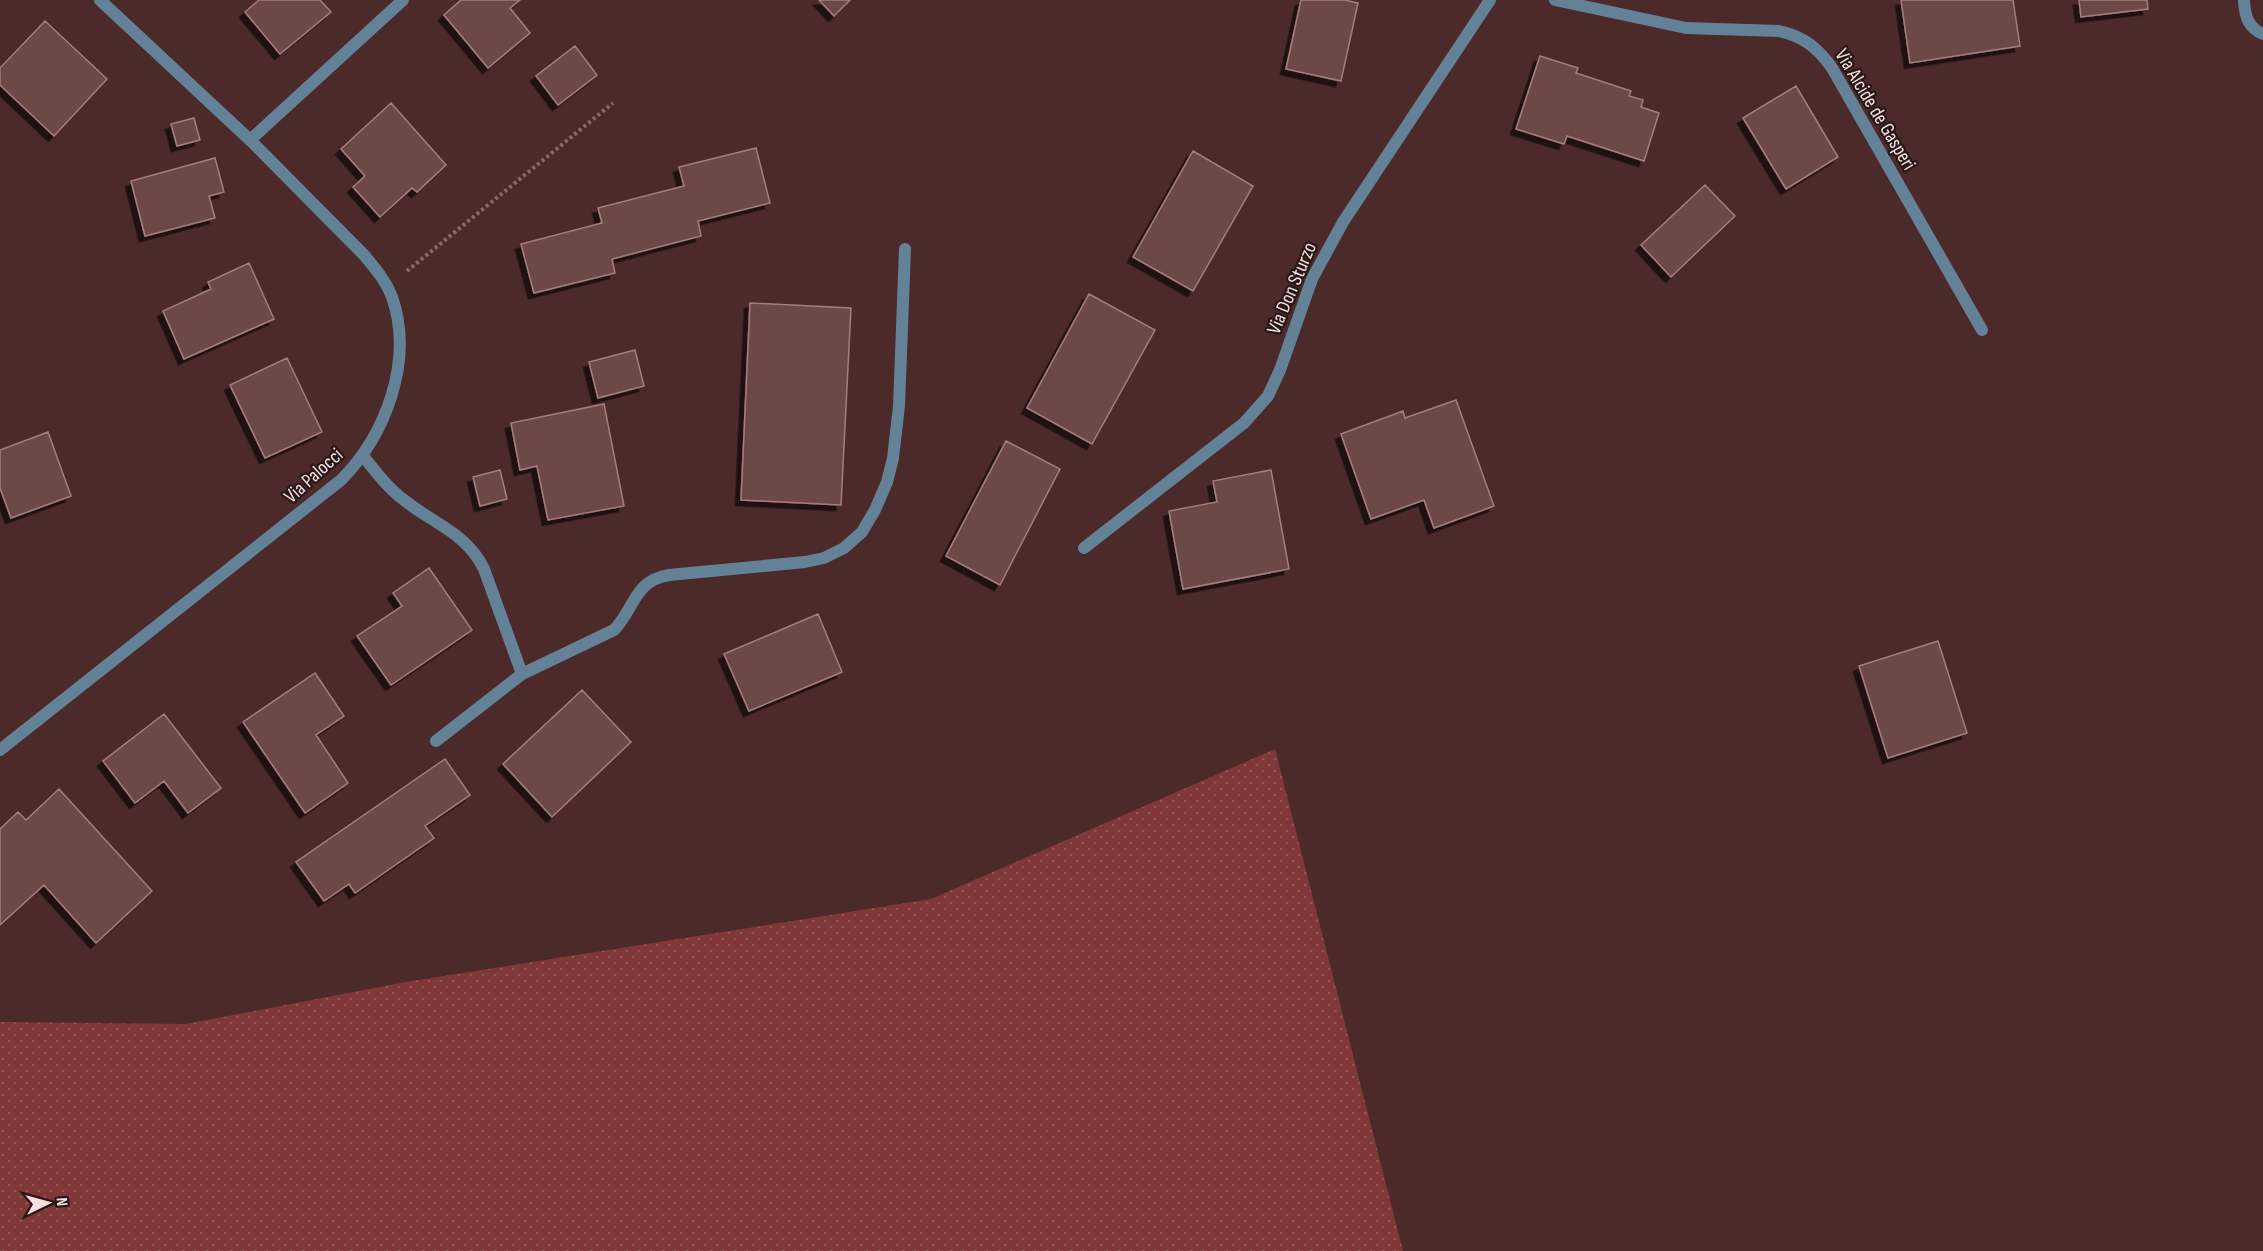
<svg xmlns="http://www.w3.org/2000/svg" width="2263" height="1251" font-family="'Sofia Sans Condensed',sans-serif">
	<defs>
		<pattern id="grass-dots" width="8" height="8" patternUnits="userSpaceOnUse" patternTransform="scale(1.5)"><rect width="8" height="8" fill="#803737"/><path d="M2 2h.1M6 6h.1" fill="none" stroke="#935454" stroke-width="1.8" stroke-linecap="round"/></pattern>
		<filter id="shadow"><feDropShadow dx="-5.5" dy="5.5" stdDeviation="0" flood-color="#0009"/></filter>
	</defs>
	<rect width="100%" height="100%" fill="#4b2a29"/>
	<path fill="url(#grass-dots)" d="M 1275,749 L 1403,1251 L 0,1251 L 0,1022 L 186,1024 L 406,982 L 931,899 Z"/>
	<path fill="#6c4847" stroke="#a57e7c" stroke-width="1.5" filter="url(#shadow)" d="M 259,0 L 320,0 L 331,12 L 280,54 L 245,12 Z
		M 461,0 L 520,0 L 510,8 L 530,33 L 488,68 L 444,15 Z
		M 819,0 L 850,0 L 834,16 Z
		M 1301,0 L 1345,0 L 1358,3 L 1341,81 L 1286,69 Z
		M 1901,0 L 2013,0 L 2020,46 L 1910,63 Z
		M 2079,0 L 2147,0 L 2148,9 L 2081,17 Z
		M 45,21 L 107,79 L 54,136 L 0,85 L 0,68 Z
		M 575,46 L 597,75 L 558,105 L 536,76 Z
		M 1540,56 L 1578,68 L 1576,73 L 1631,91 L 1629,96 L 1643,100 L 1641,107 L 1659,113 L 1644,161 L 1567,136 L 1564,144 L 1516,129 Z
		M 1796,86 L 1838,157 L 1786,189 L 1743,118 Z
		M 391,103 L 446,165 L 417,192 L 412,188 L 380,217 L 353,187 L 365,176 L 341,149 Z
		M 194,118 L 200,140 L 177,146 L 171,124 Z
		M 756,148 L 770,203 L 698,221 L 701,236 L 612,259 L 615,273 L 534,293 L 521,244 L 602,223 L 598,208 L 684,186 L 679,167 Z
		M 1193,151 L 1253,186 L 1193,291 L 1133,257 Z
		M 215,158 L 224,192 L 209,196 L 215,218 L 145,236 L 131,181 Z
		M 1705,185 L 1735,216 L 1671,277 L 1641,245 Z
		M 249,263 L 274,319 L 184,359 L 163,311 L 211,289 L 208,282 Z
		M 1089,294 L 1155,330 L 1092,444 L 1027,408 Z
		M 750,303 L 851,308 L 841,505 L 741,500 Z
		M 635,350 L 644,386 L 598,398 L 589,362 Z
		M 287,358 L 322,432 L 265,458 L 230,385 Z
		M 1456,400 L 1494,506 L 1434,528 L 1424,500 L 1371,519 L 1341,434 L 1403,411 L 1405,418 Z
		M 604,404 L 624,506 L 548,520 L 537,466 L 520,470 L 511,423 Z
		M 48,432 L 71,496 L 11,518 L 0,488 L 0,450 Z
		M 1006,441 L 1060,469 L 1000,585 L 946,556 Z
		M 500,470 L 507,499 L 480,506 L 473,477 Z
		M 1271,470 L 1289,569 L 1183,589 L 1169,511 L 1217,502 L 1213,481 Z
		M 429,568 L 472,630 L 391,685 L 357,636 L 402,606 L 393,593 Z
		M 818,614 L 842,672 L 749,711 L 724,654 Z
		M 1938,641 L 1967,733 L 1888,758 L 1859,666 Z
		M 315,673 L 344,716 L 316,735 L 348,783 L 305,813 L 243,722 Z
		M 582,690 L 631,742 L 552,817 L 503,764 Z
		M 164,714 L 221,788 L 188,813 L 164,781 L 135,803 L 103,761 Z
		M 445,759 L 470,795 L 425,826 L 434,838 L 355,893 L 349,884 L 324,901 L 296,862 Z
		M 59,789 L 152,891 L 96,943 L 44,885 L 0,925 L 0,829 L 18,812 L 26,820 Z"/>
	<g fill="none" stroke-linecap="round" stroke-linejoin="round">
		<path stroke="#886a69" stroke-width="4" stroke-dasharray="3 3" stroke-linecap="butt" d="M 407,271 L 613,103"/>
		<path stroke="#648297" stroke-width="12" d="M 2244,1 C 2245,16 2248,28 2263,34"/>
		<path stroke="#648297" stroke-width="12" d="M 1555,0 L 1686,28 L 1779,31 C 1803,36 1818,48 1832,68 L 1982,330
			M 2244,0 L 2244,1
			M 250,140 L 403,0
			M 363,456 C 375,471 388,488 404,500 C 432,523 467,533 484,569 L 522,674 L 614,630 C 635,609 633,581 669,575 L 805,562 L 824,558 L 844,548 L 862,532 L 875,510 L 887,482 L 893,458 L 899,406 L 905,249
			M 1084,548 L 1244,423 L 1268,396 L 1280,370 L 1312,279 L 1343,222 L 1490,0
			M 436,741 L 522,674
			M 0,750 L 341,480 C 386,435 414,360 392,297 C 386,281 375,268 364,255 L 250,140 L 100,0"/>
	</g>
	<g text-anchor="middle" stroke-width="4.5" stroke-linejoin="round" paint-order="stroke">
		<g font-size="20" fill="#f6dfde" stroke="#271817">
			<text transform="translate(1876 109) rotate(59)" y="7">Via Alcide de Gasperi</text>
			<text transform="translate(1291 288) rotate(-67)" y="7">Via Don Sturzo</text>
			<text transform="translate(313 475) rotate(-42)" y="7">Via Palocci</text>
		</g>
	</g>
	<g transform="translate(48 1203) rotate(85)" stroke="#271817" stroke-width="4.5" paint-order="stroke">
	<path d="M0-4.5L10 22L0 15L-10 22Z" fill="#f6dfde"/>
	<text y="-9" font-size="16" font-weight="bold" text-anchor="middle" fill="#f6dfde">N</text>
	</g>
</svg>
